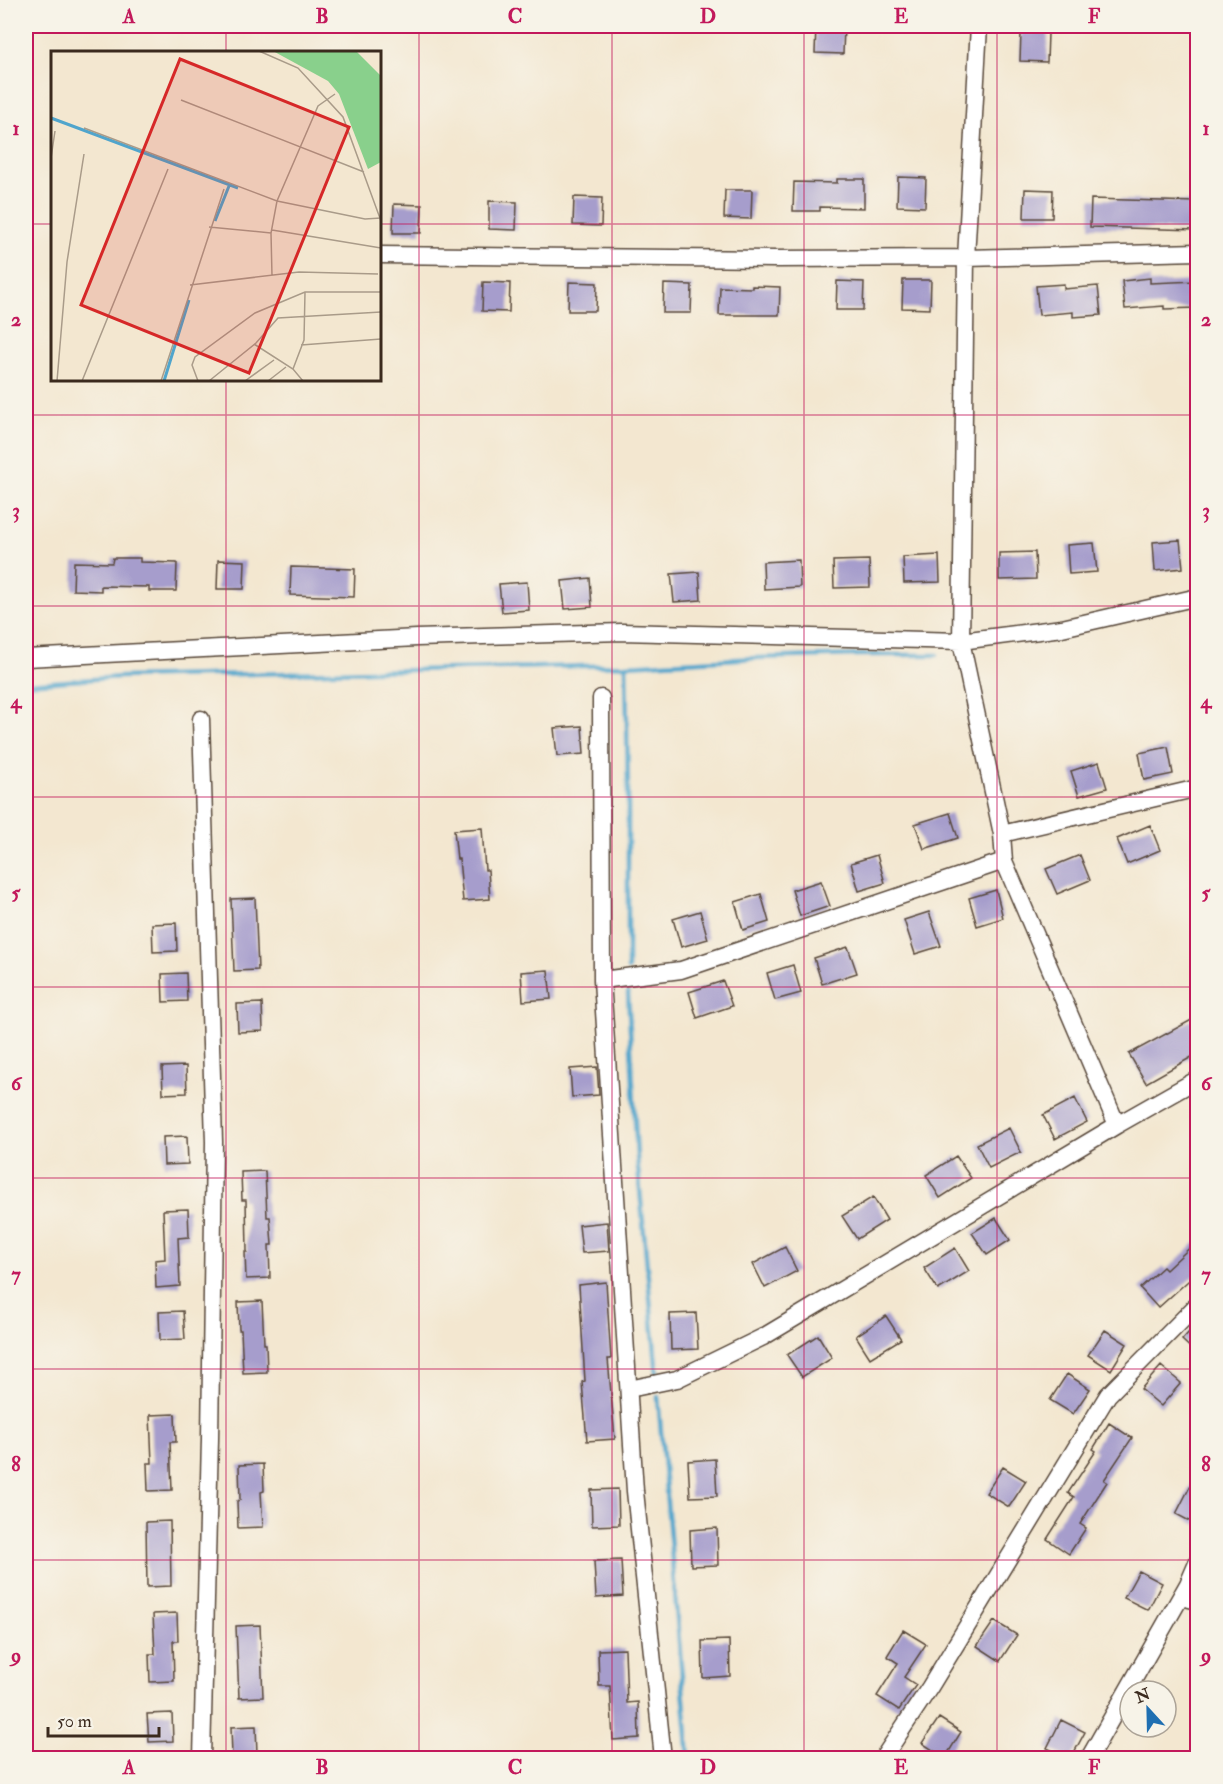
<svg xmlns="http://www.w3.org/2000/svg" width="1223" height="1784" font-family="'IM FELL Double Pica',serif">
	<rect width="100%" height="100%" fill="#f7f3e8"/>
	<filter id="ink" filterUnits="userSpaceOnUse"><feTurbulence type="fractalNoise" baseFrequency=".0167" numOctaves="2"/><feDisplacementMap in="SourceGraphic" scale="12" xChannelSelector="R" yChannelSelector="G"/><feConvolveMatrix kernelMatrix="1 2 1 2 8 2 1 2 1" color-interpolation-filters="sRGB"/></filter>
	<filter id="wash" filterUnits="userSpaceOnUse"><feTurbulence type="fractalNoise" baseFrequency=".008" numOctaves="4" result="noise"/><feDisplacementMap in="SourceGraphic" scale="24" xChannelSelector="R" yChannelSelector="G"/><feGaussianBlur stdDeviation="1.35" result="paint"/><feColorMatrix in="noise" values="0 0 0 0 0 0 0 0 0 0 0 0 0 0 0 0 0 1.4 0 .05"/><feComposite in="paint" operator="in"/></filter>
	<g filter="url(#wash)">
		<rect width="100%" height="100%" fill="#f3e7d0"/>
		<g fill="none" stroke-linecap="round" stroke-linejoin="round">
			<path stroke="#50a5cc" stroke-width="4.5" d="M 626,665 L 628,788 L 628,969
				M 26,684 L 121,677 L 626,665 L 757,658 L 860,655 L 937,655
				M 628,993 L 637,1157 L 657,1375
				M 658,1397 L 689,1758"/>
		</g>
		<g id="blocks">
			<path fill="#a69dcc" d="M 816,26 L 844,26 L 843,54 L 815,53 Z
				M 1021,33 L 1048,33 L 1047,62 L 1020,61 Z
				M 898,177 L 926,178 L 925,207 L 897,206 Z
				M 837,179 L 864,179 L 864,208 L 820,207 L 820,211 L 793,211 L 794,182 L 837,183 Z
				M 1025,189 L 1053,190 L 1052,218 L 1024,218 Z
				M 725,190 L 752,190 L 751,219 L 724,218 Z
				M 574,197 L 602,198 L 601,226 L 573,225 Z
				M 1091,199 L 1197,202 L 1197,230 L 1090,227 Z
				M 489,201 L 517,202 L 516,230 L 489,229 Z
				M 394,204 L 422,205 L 421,233 L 393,233 Z
				M 1150,278 L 1150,283 L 1197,281 L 1197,308 L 1164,309 L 1164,306 L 1125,309 L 1122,281 Z
				M 903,280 L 931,280 L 930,309 L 902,308 Z
				M 837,281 L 864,282 L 863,310 L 836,310 Z
				M 483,282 L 510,283 L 509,312 L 482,311 Z
				M 569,282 L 597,283 L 596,311 L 568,311 Z
				M 664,284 L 692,285 L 691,313 L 663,313 Z
				M 1064,284 L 1064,289 L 1098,286 L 1101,315 L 1073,317 L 1073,312 L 1039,315 L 1036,286 Z
				M 752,286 L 780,287 L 779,315 L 719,315 L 720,287 L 752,288 Z
				M 1180,540 L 1183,568 L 1155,571 L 1153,542 Z
				M 1094,543 L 1097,572 L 1069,574 L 1067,545 Z
				M 1035,552 L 1036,579 L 999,580 L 999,553 Z
				M 939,555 L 940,582 L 904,583 L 903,557 Z
				M 113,558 L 140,558 L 140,562 L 177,563 L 176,591 L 149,591 L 149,587 L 101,586 L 101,591 L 73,590 L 74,562 L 112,563 Z
				M 218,560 L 245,561 L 244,589 L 217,589 Z
				M 799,560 L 800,587 L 764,589 L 763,562 Z
				M 869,560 L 870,587 L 834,588 L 833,561 Z
				M 291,567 L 355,569 L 354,597 L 290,595 Z
				M 699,572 L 701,600 L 674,602 L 671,574 Z
				M 590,578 L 592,607 L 565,609 L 562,581 Z
				M 527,582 L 529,610 L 502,612 L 499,584 Z
				M 582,726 L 584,754 L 557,756 L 554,728 Z
				M 1168,747 L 1173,774 L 1144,780 L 1139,753 Z
				M 1099,762 L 1107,788 L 1079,796 L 1071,771 Z
				M 950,813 L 958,838 L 924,849 L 915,824 Z
				M 1150,825 L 1160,850 L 1127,864 L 1117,839 Z
				M 482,828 L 485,870 L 488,870 L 490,899 L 463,901 L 459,859 L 457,859 L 454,830 Z
				M 877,855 L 885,883 L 859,891 L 851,863 Z
				M 1080,855 L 1090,880 L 1057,894 L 1046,869 Z
				M 821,881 L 830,906 L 800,916 L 792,890 Z
				M 996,890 L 1003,918 L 977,926 L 969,898 Z
				M 761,894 L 769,922 L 743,930 L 735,902 Z
				M 255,898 L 258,970 L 234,971 L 231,899 Z
				M 700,911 L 708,939 L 681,947 L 673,919 Z
				M 929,912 L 941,946 L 915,954 L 904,920 Z
				M 176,923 L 177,951 L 153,952 L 152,924 Z
				M 848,947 L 857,973 L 822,984 L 814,958 Z
				M 793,965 L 801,993 L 775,1000 L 767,973 Z
				M 548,970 L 551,999 L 523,1001 L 521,972 Z
				M 186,973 L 187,1001 L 163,1002 L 162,974 Z
				M 723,981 L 732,1006 L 697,1018 L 689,992 Z
				M 262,1003 L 263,1031 L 238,1032 L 237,1004 Z
				M 1197,1017 L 1197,1054 L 1146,1083 L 1129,1054 Z
				M 186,1066 L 187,1093 L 163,1094 L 162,1067 Z
				M 597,1067 L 599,1095 L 572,1097 L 570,1069 Z
				M 1075,1098 L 1087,1122 L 1055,1139 L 1043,1115 Z
				M 1009,1128 L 1021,1152 L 989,1168 L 977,1144 Z
				M 187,1136 L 188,1164 L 164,1165 L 163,1137 Z
				M 956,1156 L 971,1178 L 940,1198 L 926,1175 Z
				M 265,1171 L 267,1217 L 270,1217 L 272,1245 L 269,1245 L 270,1278 L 246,1279 L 245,1252 L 247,1252 L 246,1200 L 242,1200 L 241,1172 Z
				M 873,1197 L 887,1220 L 857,1239 L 842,1216 Z
				M 188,1209 L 189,1237 L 178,1238 L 180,1286 L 156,1288 L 155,1260 L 165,1259 L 163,1210 Z
				M 996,1218 L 1010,1240 L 987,1255 L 972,1233 Z
				M 607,1222 L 609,1251 L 582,1253 L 579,1225 Z
				M 1197,1241 L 1197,1273 L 1158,1308 L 1140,1288 L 1163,1267 L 1166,1270 Z
				M 785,1247 L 797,1271 L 765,1288 L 753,1264 Z
				M 955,1248 L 969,1271 L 938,1290 L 924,1268 Z
				M 606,1282 L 611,1359 L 608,1359 L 615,1439 L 587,1441 L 582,1382 L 585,1381 L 579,1285 Z
				M 262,1301 L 264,1344 L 266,1344 L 267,1372 L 243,1373 L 241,1330 L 239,1330 L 238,1302 Z
				M 183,1311 L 185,1339 L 160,1340 L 159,1312 Z
				M 696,1313 L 698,1349 L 671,1350 L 670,1314 Z
				M 886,1316 L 901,1339 L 870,1358 L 856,1336 Z
				M 1197,1323 L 1197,1354 L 1182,1340 Z
				M 1105,1330 L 1127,1344 L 1111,1370 L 1088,1355 Z
				M 818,1335 L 832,1358 L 802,1377 L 787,1355 Z
				M 1161,1366 L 1181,1383 L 1161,1406 L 1141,1389 Z
				M 1067,1374 L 1090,1389 L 1073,1414 L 1050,1400 Z
				M 175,1414 L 176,1442 L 170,1442 L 172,1490 L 148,1491 L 147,1463 L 152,1463 L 150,1415 Z
				M 1109,1423 L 1132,1438 L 1104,1480 L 1107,1482 L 1080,1524 L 1086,1528 L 1069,1554 L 1047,1539 L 1074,1497 L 1068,1493 L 1096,1451 L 1093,1449 Z
				M 715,1459 L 717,1496 L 690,1497 L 688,1461 Z
				M 263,1464 L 264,1491 L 261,1492 L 263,1527 L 238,1528 L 237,1501 L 240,1500 L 239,1465 Z
				M 1003,1467 L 1026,1481 L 1009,1507 L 986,1493 Z
				M 1197,1473 L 1197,1525 L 1176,1514 Z
				M 618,1489 L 619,1525 L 592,1526 L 591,1490 Z
				M 170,1521 L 171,1586 L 147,1587 L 146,1522 Z
				M 717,1528 L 718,1565 L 691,1566 L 690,1530 Z
				M 621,1560 L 623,1596 L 596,1598 L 594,1561 Z
				M 1139,1571 L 1162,1583 L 1148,1610 L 1124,1598 Z
				M 177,1613 L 178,1641 L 173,1641 L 174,1681 L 150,1682 L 149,1654 L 155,1654 L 153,1614 Z
				M 994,1621 L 1017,1635 L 1000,1661 L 977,1646 Z
				M 260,1625 L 263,1697 L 239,1698 L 236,1626 Z
				M 903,1630 L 926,1644 L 904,1677 L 916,1685 L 899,1710 L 877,1696 L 898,1663 L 887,1656 Z
				M 729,1640 L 730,1676 L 703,1678 L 702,1641 Z
				M 625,1649 L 627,1703 L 638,1702 L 639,1738 L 613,1740 L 610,1686 L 599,1686 L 598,1650 Z
				M 172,1713 L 173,1741 L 149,1742 L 147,1714 Z
				M 939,1718 L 961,1732 L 945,1758 L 922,1743 Z
				M 1061,1720 L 1085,1732 L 1071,1758 L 1068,1758 L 1047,1748 Z
				M 256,1726 L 257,1754 L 232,1755 L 231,1727 Z"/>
		</g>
	</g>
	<g filter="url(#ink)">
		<use href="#blocks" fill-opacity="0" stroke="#574639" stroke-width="1.5"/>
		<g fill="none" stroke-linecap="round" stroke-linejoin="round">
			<g stroke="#574639" stroke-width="19">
				<path id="street" d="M 979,26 L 966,258 L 961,641 L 1002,834 L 1004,861 L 1117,1125
					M 380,255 L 775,259 L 966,258 L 1198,252
					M 26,658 L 417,638 L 622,632 L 961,641 L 1062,628 L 1198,597
					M 601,698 L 602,980 L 635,1491 L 663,1758
					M 201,719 L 214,1142 L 210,1439 L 202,1758
					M 1002,834 L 1198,788
					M 602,980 L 681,970 L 1004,861
					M 629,1389 L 677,1379 L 763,1337 L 1117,1125 L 1198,1079
					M 1181,1597 L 1198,1601
					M 883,1758 L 930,1687 L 1108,1395 L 1198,1304
					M 1089,1758 L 1188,1584 L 1198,1561"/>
			</g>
			<use href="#street" stroke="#fff" stroke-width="16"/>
		</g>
	</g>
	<path fill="none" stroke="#c2185b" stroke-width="1.5" stroke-opacity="0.55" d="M 226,26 L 226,52M 419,26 L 419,1758M 612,26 L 612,1758M 804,26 L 804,1758M 997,26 L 997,1758M 26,224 L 52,224M 380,224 L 1198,224M 226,380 L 226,1758M 26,415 L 1198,415M 26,606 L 1198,606M 26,797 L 1198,797M 26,987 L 1198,987M 26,1178 L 1198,1178M 26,1369 L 1198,1369M 26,1560 L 1198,1560"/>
	<g transform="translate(51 51)">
		<rect width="330" height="330" fill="#f3e7d0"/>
		<path d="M 222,0 L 305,0 L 330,25 L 330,111 L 317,118 L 288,43 L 277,30 Z" fill="#89d08c"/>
		<path fill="none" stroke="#50a5cc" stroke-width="3" d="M 0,67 L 187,137M 164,170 L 178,135M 113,330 L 138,249"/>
		<path fill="none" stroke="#a99b89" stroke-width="1.5" d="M 208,0 L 247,17 L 292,66 L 330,170M 130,49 L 313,121M 33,77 L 226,150 L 314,168 L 330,167M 0,107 L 4,80M 158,176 L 220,182M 221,179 L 330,197M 221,225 L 220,182 L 226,150 L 267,55 L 284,43M 139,234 L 248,221 L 327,223M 203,293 L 242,318 L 252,330M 250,294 L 330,288M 242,318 L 253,289 L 254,241M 6,330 L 16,211 L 33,103M 31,330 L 117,118M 110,330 L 173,138M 147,330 L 141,314 L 144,306 L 204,262 L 254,241 L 330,241M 158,330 L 205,292 L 227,267 L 330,261M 194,330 L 223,309M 217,330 L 235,316"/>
		<path fill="#d62828" fill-opacity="0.15" stroke="#d62828" stroke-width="3" d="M 129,8 L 298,76 L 198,322 L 30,254 Z"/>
		<rect width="330" height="330" fill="none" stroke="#3b2a1e" stroke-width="3"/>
	</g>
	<rect width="1223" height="1784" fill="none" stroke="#f7f3e8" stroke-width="66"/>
	<g transform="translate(1148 1709) rotate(338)"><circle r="28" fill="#f7f3e8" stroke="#aca397" stroke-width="1.5"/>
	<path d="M0-4.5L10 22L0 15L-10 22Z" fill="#1f6fb2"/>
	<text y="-9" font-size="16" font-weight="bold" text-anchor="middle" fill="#3b2a1e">N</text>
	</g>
	<path d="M48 1727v9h111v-9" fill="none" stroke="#3b2a1e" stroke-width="3"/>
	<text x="57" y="1727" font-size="18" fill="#3b2a1e" stroke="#f7f3e8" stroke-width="4.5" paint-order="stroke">50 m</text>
	<rect x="33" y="33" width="1157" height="1718" fill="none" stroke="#c2185b" stroke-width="2"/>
	<g font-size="20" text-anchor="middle" font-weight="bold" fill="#c2185b">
		<text x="129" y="23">A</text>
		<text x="322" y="23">B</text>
		<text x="515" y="23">C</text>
		<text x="708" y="23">D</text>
		<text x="901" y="23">E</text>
		<text x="1094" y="23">F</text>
		<text x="16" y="135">1</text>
		<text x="1206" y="135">1</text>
		<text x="16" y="326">2</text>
		<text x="1206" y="326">2</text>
		<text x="16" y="517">3</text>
		<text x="1206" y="517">3</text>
		<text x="16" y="708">4</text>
		<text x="1206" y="708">4</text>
		<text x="16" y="899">5</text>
		<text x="1206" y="899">5</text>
		<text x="16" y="1090">6</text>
		<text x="1206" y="1090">6</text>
		<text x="16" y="1281">7</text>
		<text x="1206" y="1281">7</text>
		<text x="16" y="1471">8</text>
		<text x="1206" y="1471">8</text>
		<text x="16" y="1662">9</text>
		<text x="1206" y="1662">9</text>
		<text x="129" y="1774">A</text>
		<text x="322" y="1774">B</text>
		<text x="515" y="1774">C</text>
		<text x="708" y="1774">D</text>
		<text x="901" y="1774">E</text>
		<text x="1094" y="1774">F</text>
	</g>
</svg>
